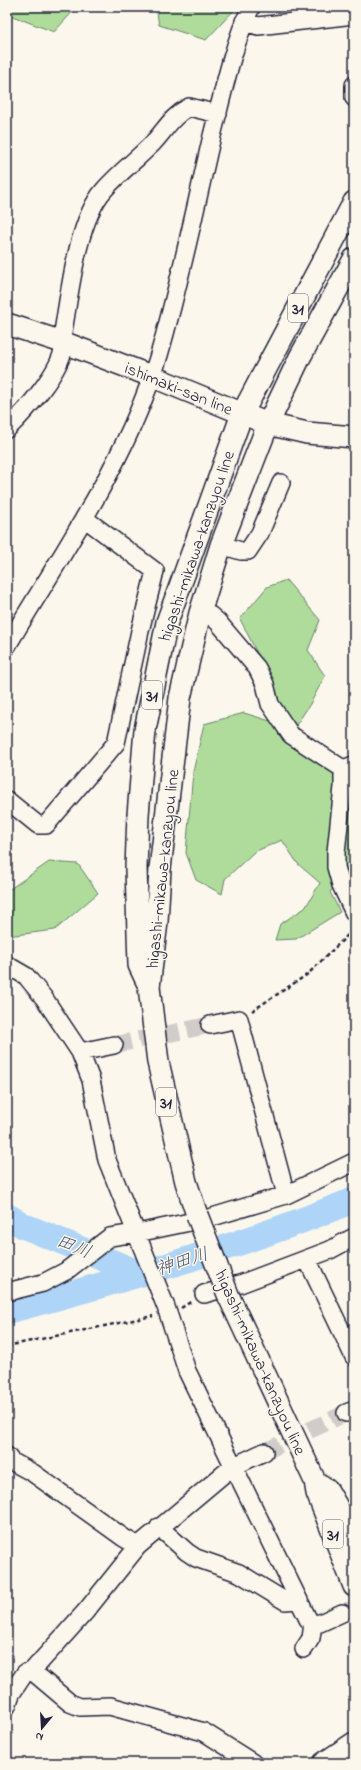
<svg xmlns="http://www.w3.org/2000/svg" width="361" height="1770" font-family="'Indie Flower','Klee One',sans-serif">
	<rect width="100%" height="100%" fill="#fbf7ec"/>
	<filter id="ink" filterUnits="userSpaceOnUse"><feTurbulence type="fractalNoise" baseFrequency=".025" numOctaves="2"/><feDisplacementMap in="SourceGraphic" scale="8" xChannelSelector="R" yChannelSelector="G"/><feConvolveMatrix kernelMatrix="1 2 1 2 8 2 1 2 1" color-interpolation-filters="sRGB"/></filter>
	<g filter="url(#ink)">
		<path fill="#afdc9b" stroke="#687f6b" d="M 7,7 L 77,7 L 54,32 L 7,14 Z
			M 156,7 L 237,7 L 206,40 L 159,25 Z
			M 286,580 L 320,620 L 308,650 L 325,676 L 310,704 L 289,736 L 354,771 L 354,871 L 347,874 L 330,892 L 340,912 L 296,939 L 275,940 L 280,924 L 305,908 L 320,883 L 298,864 L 282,840 L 254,852 L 225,879 L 222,894 L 196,880 L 186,853 L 193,772 L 204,724 L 244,713 L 270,721 L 282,712 L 261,661 L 240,619 L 267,587 Z
			M 49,862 L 78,864 L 98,893 L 55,930 L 7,936 L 7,891 Z"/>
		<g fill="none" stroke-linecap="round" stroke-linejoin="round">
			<path stroke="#aed4f7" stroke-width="26" d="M 7,1216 L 24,1226 L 141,1274
				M 7,1311 C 124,1280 242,1246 354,1200"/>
			<path stroke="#d0ccc9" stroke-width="17" stroke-dasharray="17 8" stroke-linecap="butt" d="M 114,1045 L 210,1025
				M 264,1452 L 346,1413
				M 342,1613 L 354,1608"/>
			<g stroke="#22223b" stroke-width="20">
				<path id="minor" d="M 244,21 L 258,26 L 354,15
					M 354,85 L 354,98
					M 7,429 C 25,412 62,370 64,345 C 65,341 63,336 63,332 C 70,292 77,221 104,190 C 119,173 137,159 153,143 C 166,129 172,116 189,107 L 218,114
					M 221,545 L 241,551 L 248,551 L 260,533 L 281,483
					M 200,613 L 210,615 L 218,622 L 257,668 L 265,684 L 270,704 L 291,735 L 343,769 L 354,765
					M 7,646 C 62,553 127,461 159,355 C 180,283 195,209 212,136 C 223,93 232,47 251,7
					M 343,769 L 343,787 L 336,852 L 336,867 L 341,885 L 354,913
					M 7,800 L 38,825 L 46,825 L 116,743 L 140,631 L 155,571 L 84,518
					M 7,965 L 26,976 L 44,998 L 80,1052 L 91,1080 L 107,1160 L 166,1307 L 187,1371 L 308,1619 L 313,1624 L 320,1623 L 342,1613
					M 210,1025 L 239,1019 L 286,1195
					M 80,1052 L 114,1045
					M 307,1259 L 354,1357
					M 7,1292 L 43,1283 L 66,1271 L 110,1237 L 142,1232 L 209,1218 L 286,1195 L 354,1162
					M 204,1294 L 240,1284 L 330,1250 L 354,1237
					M 346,1413 L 354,1410
					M 7,1456 L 11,1461 L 33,1473 L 124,1538 L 138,1546 L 232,1467 L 264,1452
					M 159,1527 L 187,1552 L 196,1558 L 239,1573 L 285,1601 L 298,1600
					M 304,1649 L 311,1638 L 313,1624
					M 32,1671 L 70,1703 L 80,1707 L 110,1706 L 204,1732 L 253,1763
					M 7,1706 L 11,1694 L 25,1673 L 32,1671 L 86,1611 L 138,1546"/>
			</g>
			<g stroke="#22223b" stroke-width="24">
				<path id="major" d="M 7,324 L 65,343 L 151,376 L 268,424 L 307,433 L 354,437
					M 148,984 L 139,965 L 136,868 L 138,815 L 145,730 L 167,622 L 242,414 L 354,202
					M 197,1215 L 186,1182 L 158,1062 L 149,987 L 157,922 L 160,869 L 180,698 L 200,613 L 221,545 L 268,424 L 300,357 L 354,259
					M 229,1297 L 315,1481 L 317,1493 L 354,1586
					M 321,1485 L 328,1491 L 354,1536
					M 324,1763 L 354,1743"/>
			</g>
			<path stroke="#22223b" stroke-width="2.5" stroke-dasharray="4 3" stroke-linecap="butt" d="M 252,1011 L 308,974 L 354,929
				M 181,1308 L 192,1301
				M 7,1346 L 153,1316"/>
			<use href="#minor" stroke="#fbf7ec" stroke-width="17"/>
			<use href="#major" stroke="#fbf7ec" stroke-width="21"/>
			<g stroke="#22223b" stroke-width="24" stroke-linecap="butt">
				<path id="major-bridge" d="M 197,1215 L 229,1297"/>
			</g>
			<use href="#major-bridge" stroke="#fbf7ec" stroke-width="21"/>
		</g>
	</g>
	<g text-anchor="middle" stroke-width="3" stroke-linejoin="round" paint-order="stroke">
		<g fill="#fbf7ec" stroke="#636270" stroke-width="1">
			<rect x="288" y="294" width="20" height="28" rx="3"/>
			<rect x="142" y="681" width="20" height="28" rx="3"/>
			<rect x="156" y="1088" width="20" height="28" rx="3"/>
			<rect x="323" y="1520" width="20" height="28" rx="3"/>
		</g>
		<g font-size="16" font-weight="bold" fill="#22223b">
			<text x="298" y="314">31</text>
			<text x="152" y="701">31</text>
			<text x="166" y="1108">31</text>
			<text x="333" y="1540">31</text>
		</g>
		<g font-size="17" fill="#22223b" stroke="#fbf7ec">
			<text transform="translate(179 388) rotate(22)" y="6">ishimaki-san line</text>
			<text transform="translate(196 546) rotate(-71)" y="6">higashi-mikawa-kanzyou line</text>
			<text transform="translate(162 869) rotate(-84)" y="6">higashi-mikawa-kanzyou line</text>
			<text transform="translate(261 1362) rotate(66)" y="6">higashi-mikawa-kanzyou line</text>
		</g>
		<g font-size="18" font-style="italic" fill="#4c5773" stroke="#fbf7ec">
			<text transform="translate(74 1246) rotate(22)" y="6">田川</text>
			<text transform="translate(182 1261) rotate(-18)" y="6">神田川</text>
		</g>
	</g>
	<rect width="361" height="1770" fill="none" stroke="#fbf7ec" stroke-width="24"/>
	<rect x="12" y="12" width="337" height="1746" fill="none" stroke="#22223b" stroke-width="1.5" filter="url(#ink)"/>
	<g transform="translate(42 1728) rotate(198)" stroke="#fbf7ec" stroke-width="3" paint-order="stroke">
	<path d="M0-3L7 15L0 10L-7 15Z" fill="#22223b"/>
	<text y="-6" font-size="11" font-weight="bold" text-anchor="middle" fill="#22223b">N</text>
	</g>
</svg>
